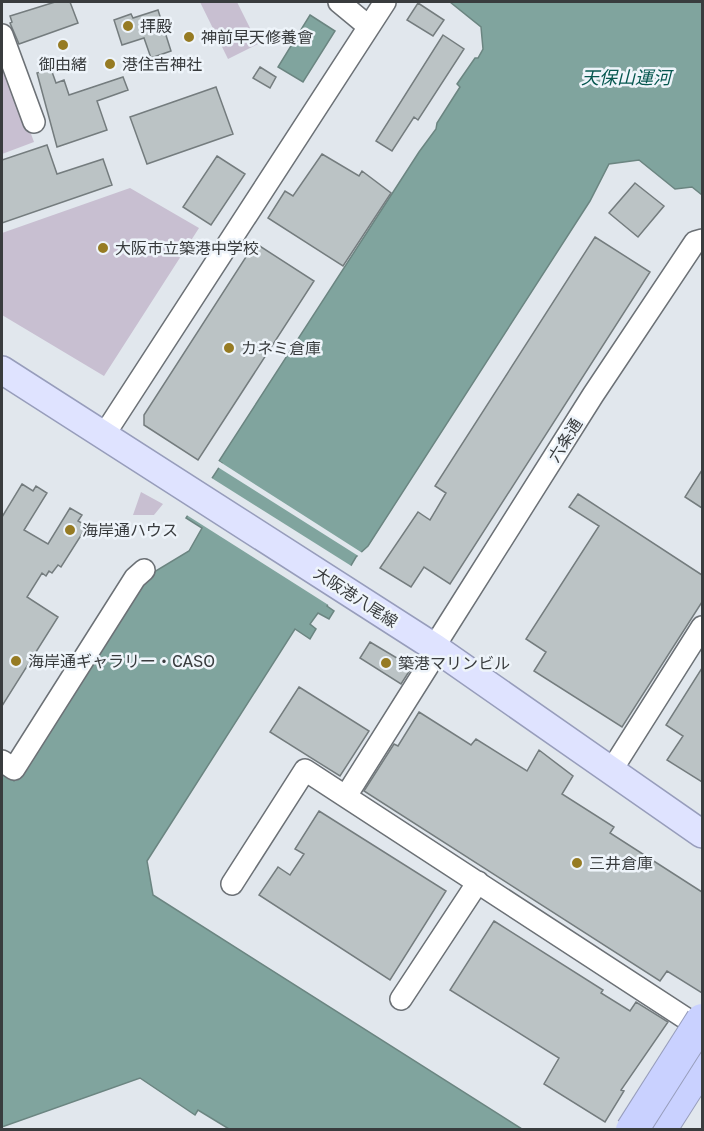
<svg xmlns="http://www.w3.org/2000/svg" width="704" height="1131" font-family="'Golos Text','Noto Sans JP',sans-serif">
	<rect width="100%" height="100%" fill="#e1e7ed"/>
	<path fill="#c8bfd1" d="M 200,2 L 237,2 L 258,44 L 228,59 Z
		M 2,55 L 34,142 L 2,154 Z
		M 130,188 L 199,228 L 104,376 L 2,315 L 2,233 Z
		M 141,492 L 163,504 L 154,515 L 133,515 Z"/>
	<path fill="#80a49e" stroke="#6b8581" stroke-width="1.5" d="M 450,2 L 702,2 L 702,195 L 692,187 L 675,189 L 639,160 L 609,164 L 590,201 L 368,546 L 356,557 L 327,606 L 334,611 L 329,619 L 318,613 L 310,624 L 316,629 L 310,639 L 295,629 L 147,861 L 153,895 L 522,1129 L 229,1129 L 198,1110 L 195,1115 L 140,1078 L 2,1127 L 2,773 L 14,781 L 144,578 L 189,551 L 202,528 L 186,518 L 222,463 L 219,461 L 419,152 L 436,129 L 437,123 L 460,87 L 457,84 L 475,58 L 478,58 L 483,49 L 481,27 Z
		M 310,15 L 335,31 L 303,82 L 278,67 Z"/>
	<path fill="#e1e7ed" d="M 217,460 L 364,554 L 360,557 L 216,466 Z
		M 210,477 L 353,567 L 330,606 L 185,514 Z"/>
	<path fill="#bbc3c5" stroke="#747c7e" stroke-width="1.5" d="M 55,2 L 70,2 L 78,23 L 19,44 L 10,23 L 12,22 L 10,16 Z
		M 418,3 L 444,20 L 433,36 L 407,20 Z
		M 158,10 L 171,51 L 151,58 L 144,38 L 122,45 L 114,20 L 131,14 L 133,18 Z
		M 443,35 L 464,49 L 418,120 L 414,117 L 392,151 L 376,141 Z
		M 260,67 L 276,77 L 270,88 L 253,78 Z
		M 51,69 L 56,83 L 64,80 L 69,95 L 123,77 L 128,90 L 97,101 L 107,130 L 57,147 L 37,73 Z
		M 216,87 L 233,134 L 147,164 L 130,117 Z
		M 47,145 L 57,174 L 103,159 L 112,185 L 2,223 L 2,160 Z
		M 322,154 L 359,176 L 362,171 L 391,193 L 343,266 L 268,218 L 285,191 L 293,196 Z
		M 217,156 L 245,174 L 211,225 L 183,207 Z
		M 635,183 L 664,206 L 638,237 L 609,213 Z
		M 595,237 L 650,272 L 450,584 L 424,567 L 411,587 L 380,568 L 418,512 L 430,520 L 446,493 L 435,486 Z
		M 255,243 L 314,281 L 198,460 L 144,425 L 144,415 Z
		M 702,470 L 702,508 L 685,497 Z
		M 22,484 L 33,491 L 36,486 L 47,493 L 24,530 L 48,544 L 70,508 L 82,515 L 78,521 L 87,526 L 61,567 L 58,565 L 52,573 L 49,571 L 46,576 L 42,573 L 27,597 L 58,617 L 2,706 L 2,517 Z
		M 578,494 L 702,575 L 702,602 L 622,727 L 534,671 L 546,652 L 526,639 L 599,526 L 569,507 Z
		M 370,642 L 412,667 L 401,684 L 360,658 Z
		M 702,668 L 702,782 L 667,760 L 683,736 L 666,725 Z
		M 299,687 L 369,731 L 340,776 L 270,732 Z
		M 419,712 L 471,745 L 476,739 L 527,771 L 539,750 L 573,776 L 562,794 L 614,827 L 610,833 L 702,892 L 702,993 L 667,971 L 660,981 L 364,791 L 394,744 L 398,746 Z
		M 319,811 L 446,891 L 390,980 L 259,895 L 278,867 L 290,875 L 304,854 L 295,849 Z
		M 494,921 L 603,990 L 601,993 L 630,1011 L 636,1002 L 668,1022 L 621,1090 L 624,1091 L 605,1122 L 544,1084 L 559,1058 L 450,990 Z"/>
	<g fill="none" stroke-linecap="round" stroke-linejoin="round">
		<g stroke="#6c7176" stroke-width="24">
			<path id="minor" d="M 339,2 L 368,26
				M 2,35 L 34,122
				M 104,435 L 385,2
				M 434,647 L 593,395 L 695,242 L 702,240
				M 2,761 L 14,769 L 135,578 L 144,570
				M 611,771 L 702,627
				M 346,796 L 438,650
				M 232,884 L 305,770 L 702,1029
				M 401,999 L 478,882"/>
		</g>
		<g stroke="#979dbb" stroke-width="30">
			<path id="major" d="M 2,370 L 434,647 L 702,834"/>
		</g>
		<g stroke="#979dbb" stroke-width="34">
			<path id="highway" d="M 660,1130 L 702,1064"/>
		</g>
		<use href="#minor" stroke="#fff" stroke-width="21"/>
		<use href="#major" stroke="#dfe3ff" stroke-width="27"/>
		<use href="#highway" stroke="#c9d1ff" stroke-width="32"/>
		<g stroke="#979dbb" stroke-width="34" stroke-linecap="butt">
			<path id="highway-bridge" d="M 632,1130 L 702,1020"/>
		</g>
		<use href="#highway-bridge" stroke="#c9d1ff" stroke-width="32"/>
	</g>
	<g fill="#967b23" stroke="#eef4fa" stroke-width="2">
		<circle cx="128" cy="26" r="6"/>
		<circle cx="189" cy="37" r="6"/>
		<circle cx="63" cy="45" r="6"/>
		<circle cx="110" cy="64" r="6"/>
		<circle cx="103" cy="248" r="6"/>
		<circle cx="229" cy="348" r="6"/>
		<circle cx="70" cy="530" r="6"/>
		<circle cx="16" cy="661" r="6"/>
		<circle cx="386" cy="663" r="6"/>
		<circle cx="577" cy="863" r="6"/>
	</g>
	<g text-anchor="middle" stroke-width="5" stroke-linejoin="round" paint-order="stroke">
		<g font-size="16" fill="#393c3e" stroke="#eef4fa" text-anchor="start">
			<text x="140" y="32">拝殿</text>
			<text x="201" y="43">神前早天修養會</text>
			<text x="63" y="70" text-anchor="middle">御由緒</text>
			<text x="122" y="70">港住吉神社</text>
			<text x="115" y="254">大阪市立築港中学校</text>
			<text x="241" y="354">カネミ倉庫</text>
			<text x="82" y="536">海岸通ハウス</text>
			<text x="28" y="667">海岸通ギャラリー・CASO</text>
			<text x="398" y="669">築港マリンビル</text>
			<text x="589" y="869">三井倉庫</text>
		</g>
		<g font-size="16" fill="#393c3e" stroke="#eef4fa">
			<text transform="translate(565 440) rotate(-58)" y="6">六条通</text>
			<text transform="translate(356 597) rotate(33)" y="6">大阪港八尾線</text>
		</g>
		<g font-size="18" font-style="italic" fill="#06574f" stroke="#eef4fa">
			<text x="626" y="84">天保山運河</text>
		</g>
	</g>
	<rect width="704" height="1131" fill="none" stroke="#393c3e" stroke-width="6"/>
</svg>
